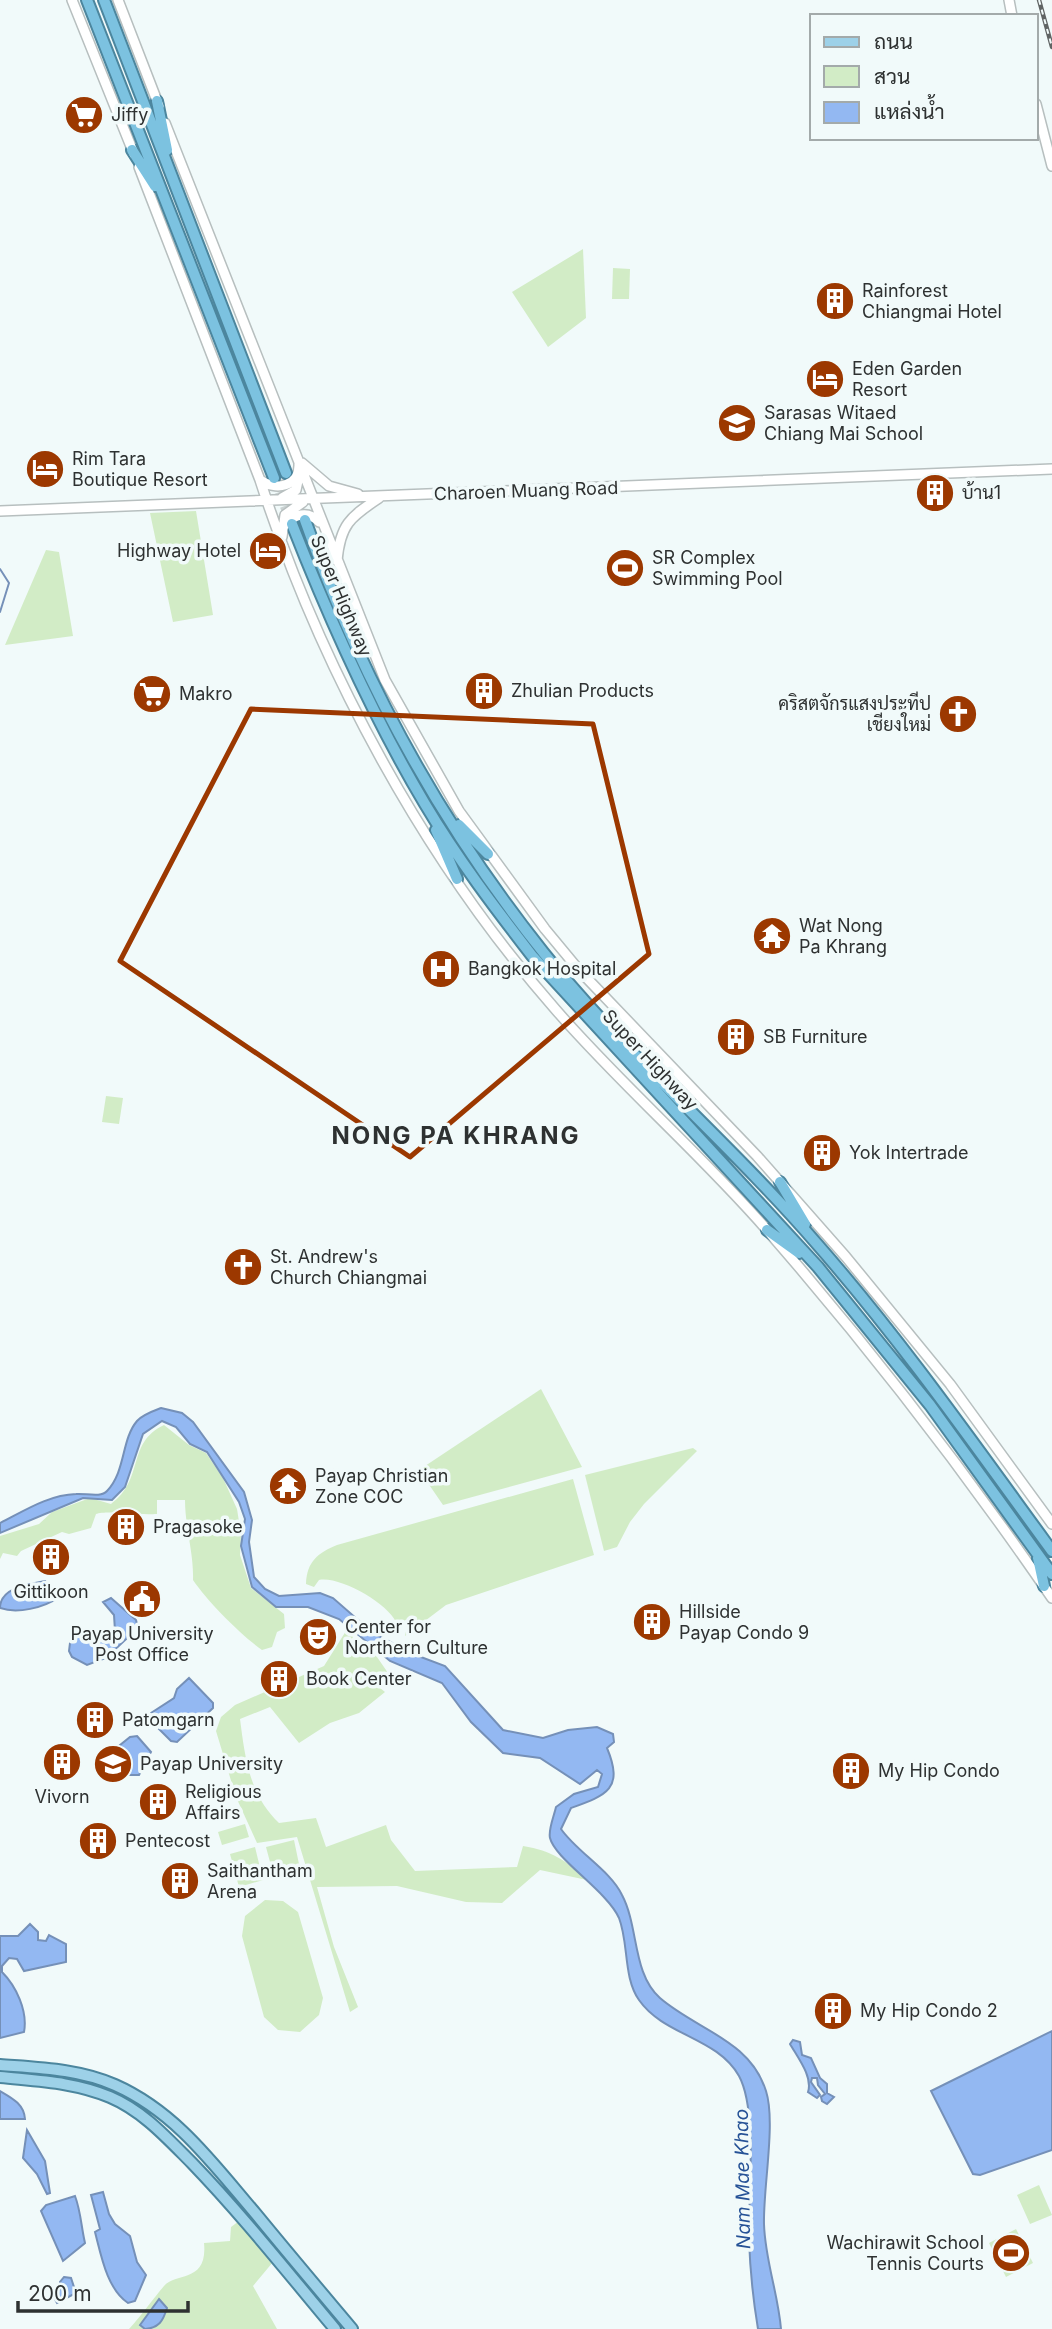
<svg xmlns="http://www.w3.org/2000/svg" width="1052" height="2329" font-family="Inter,Sarabun,sans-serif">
	<rect width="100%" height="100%" fill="#f1fafa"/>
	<path fill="#d2ecc6" d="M 583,249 L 586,318 L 548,347 L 512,292 Z
		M 613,268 L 630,269 L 629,299 L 612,299 Z
		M 196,511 L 213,615 L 173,622 L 150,513 Z
		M 46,550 L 59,552 L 73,636 L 5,645 Z
		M 106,1096 L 123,1098 L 119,1124 L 102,1122 Z
		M 541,1389 L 582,1467 L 443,1505 L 419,1470 Z
		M 164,1425 L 189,1445 L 206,1453 L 223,1478 L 237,1509 L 241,1534 L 240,1555 L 251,1588 L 284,1614 L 285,1628 L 277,1632 L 272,1647 L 262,1650 C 242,1636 207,1601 193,1580 C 194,1554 185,1527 185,1500 L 157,1500 L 157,1514 C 144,1515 105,1510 96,1514 L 91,1528 L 69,1534 L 62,1532 L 21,1551 L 17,1556 L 3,1553 L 0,1559 L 0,1536 L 39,1524 L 52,1512 L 90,1498 L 111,1504 C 145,1479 126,1443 164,1425 Z
		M 693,1448 L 697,1451 L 644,1504 L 630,1522 L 617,1547 L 604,1551 L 585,1475 Z
		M 573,1479 L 594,1555 L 446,1605 L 405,1636 L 408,1622 L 396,1622 C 387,1603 340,1576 319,1580 L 314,1587 L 306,1584 C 307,1561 318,1553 337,1545 Z
		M 346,1631 L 377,1657 L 395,1683 L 380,1688 L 385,1692 L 359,1713 L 330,1723 L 299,1743 L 270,1707 L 240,1719 C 245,1757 249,1795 279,1823 L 316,1818 L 326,1847 L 386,1825 L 391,1840 L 415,1871 L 517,1867 L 523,1846 C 552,1851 566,1860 587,1880 L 540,1870 L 502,1903 L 466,1902 L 397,1886 L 317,1887 L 334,1947 L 358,2007 L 350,2012 L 297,1837 L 257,1843 L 236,1797 L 216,1731 L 221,1717 L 235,1705 L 324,1666 Z
		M 245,1824 L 249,1837 L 222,1845 L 218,1832 Z
		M 294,1840 L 300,1869 L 274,1877 L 266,1847 Z
		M 255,1847 L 263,1880 L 239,1887 L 230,1854 Z
		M 265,1900 L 283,1901 L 298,1912 L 323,1998 L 319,2015 L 300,2032 L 278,2030 L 264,2017 L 242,1936 L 245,1916 Z
		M 1039,2185 L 1052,2215 L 1030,2224 L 1017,2195 Z
		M 239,2221 L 273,2262 L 253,2286 L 277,2329 L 129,2329 C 142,2315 152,2300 164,2286 C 176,2272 208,2283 204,2243 L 230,2241 L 231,2227 Z
		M 1016,2229 L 1033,2263 L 1006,2277 L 989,2243 Z"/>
	<path fill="#93b8f2" stroke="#7590b8" stroke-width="2" d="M 161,1408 L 182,1413 L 193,1422 L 244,1492 L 252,1520 L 249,1542 L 254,1577 L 265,1589 L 279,1596 L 320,1593 L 333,1598 L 373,1633 L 413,1654 L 445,1666 L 503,1730 L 543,1738 L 568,1730 L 597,1727 L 613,1734 L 614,1742 L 607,1748 C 624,1789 607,1795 571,1808 L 561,1829 C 577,1852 611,1871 622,1895 C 639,1927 632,1973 660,1998 C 697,2030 750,2040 766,2091 C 776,2122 763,2188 764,2224 C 765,2260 778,2293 781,2329 L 758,2329 C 753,2299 750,2270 749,2239 C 748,2198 758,2111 739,2076 C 717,2037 664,2036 639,2000 C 623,1977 629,1944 619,1918 C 607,1891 555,1859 550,1838 C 548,1830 554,1816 556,1807 L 574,1794 L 598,1787 L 602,1774 L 597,1770 L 580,1784 L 540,1758 L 503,1753 L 471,1722 L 442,1683 L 390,1661 L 339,1619 L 308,1607 L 276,1607 L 252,1587 L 241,1546 L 245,1519 L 239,1502 L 207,1452 L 190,1444 L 176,1427 L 162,1421 L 143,1434 L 125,1487 L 112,1500 L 83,1498 L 0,1533 L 0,1523 C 24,1511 48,1495 76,1494 C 85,1493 101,1498 107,1491 C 126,1471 121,1440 137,1421 C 142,1415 153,1411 161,1408 Z
		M 45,1581 L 59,1597 C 44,1608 17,1614 0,1608 C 0,1588 28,1584 45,1581 Z
		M 111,1598 L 136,1620 L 138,1628 L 106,1658 L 87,1665 L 72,1657 L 69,1651 L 71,1635 L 81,1634 L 95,1642 L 115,1631 L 114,1615 L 103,1602 Z
		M 189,1678 L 213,1703 L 213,1708 L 177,1742 L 171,1741 L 151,1721 L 151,1713 L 174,1698 L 177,1689 Z
		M 137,1736 L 151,1752 L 139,1775 L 120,1775 L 109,1763 L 109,1754 L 130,1737 Z
		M 30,1924 L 38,1932 L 38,1940 L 46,1941 L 49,1935 L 66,1944 L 66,1962 L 24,1971 L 17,1959 L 9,1958 L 2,1966 L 2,1972 C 16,1986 28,2011 24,2032 L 0,2038 L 0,1936 L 18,1936 Z
		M 1052,2031 L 1052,2150 L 980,2175 L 973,2174 L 931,2091 Z
		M 793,2040 L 800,2042 L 802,2055 L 811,2058 L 820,2078 L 827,2084 L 827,2093 L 834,2097 L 827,2104 L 822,2101 L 821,2097 L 825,2094 L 818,2085 L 817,2078 L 812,2078 L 811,2082 L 820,2095 L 817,2098 L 808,2092 C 813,2077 798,2058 790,2044 Z
		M 0,2091 C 12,2098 24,2104 25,2119 L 0,2119 Z
		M 27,2130 L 45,2161 L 50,2193 L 47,2194 L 37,2174 L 23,2158 Z
		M 103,2192 L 109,2214 L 115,2224 L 130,2236 L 137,2262 L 146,2275 L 135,2301 L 128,2303 C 107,2289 101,2255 95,2232 L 100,2229 L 91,2195 Z
		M 75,2196 C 81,2212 81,2226 85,2243 L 63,2261 L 41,2211 L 46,2205 Z
		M 64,2277 L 71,2278 L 76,2293 L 57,2303 L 52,2294 L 62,2288 L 60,2282 Z
		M 159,2299 L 167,2308 C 163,2321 159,2328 145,2329 L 140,2325 Z"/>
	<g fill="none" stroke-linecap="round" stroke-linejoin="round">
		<path stroke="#7590b8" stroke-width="2" d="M 0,569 L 9,583 L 0,612"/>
		<path stroke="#cad2d2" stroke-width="10" stroke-dasharray="10 5" stroke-linecap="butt" d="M 274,478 L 291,522"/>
		<g stroke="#b7bfbf" stroke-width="12">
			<path id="secondary" d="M 72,0 L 134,154
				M 118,0 L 159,106
				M 1009,0 L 1012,16
				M 1036,104 L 1052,166
				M 165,123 L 385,680 L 459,811 L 545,929 L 579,970 L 757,1156 L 846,1257 L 950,1384 L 1052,1524
				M 139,167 L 260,480 C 321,669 425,861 556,1010 C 623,1087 701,1154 767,1230 C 869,1347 965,1471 1052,1598
				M 302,463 L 329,486 L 358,494
				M 260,480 C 275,491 300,487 299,464
				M 282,498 L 296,490 L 299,476
				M 0,511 L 1052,469
				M 284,526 C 294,514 308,510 319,522
				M 282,537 L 285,515 L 303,502
				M 337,561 C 340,525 350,517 379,498"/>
		</g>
		<g stroke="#4c869e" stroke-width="14">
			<path id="primary" d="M 0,2065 C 39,2068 79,2069 115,2085 C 176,2112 214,2165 256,2214 C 288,2253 320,2291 352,2329
				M 0,2077 C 38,2081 74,2082 110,2097 C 143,2111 167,2138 192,2163 C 243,2216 288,2273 335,2329"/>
		</g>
		<g stroke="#4c869e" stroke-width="14">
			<path id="trunk" d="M 87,0 L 274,478
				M 104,0 L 286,473
				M 157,101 L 167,150
				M 132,150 L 155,186
				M 305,520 C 360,676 440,823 543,952 C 626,1056 730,1143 817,1244 C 902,1341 976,1447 1052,1551
				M 292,524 C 330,621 372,715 425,804 C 457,858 495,908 533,957 L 818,1267 L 930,1405 L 1052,1574
				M 459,825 L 488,854
				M 436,830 L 457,879
				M 780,1182 L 805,1224
				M 767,1230 L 799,1253
				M 1038,1558 L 1044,1586"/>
		</g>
		<use href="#secondary" stroke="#fff" stroke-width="9"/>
		<use href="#primary" stroke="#9dd1e8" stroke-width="10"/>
		<use href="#trunk" stroke="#7cc2e0" stroke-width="10"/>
		<g stroke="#606464" stroke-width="4.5">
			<path id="rail" d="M 1039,0 L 1052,47"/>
		</g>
		<use href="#rail" stroke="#f1fafa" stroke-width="2" stroke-dasharray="5" stroke-linecap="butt"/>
	</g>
	<path fill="none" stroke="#9c3800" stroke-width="5" stroke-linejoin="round" d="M 251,709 L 593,724 L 649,954 L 410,1157 L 120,961 Z"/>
	<defs>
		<g id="supermarket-disc" transform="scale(2.0125)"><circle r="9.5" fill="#9c3800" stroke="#f1fafa"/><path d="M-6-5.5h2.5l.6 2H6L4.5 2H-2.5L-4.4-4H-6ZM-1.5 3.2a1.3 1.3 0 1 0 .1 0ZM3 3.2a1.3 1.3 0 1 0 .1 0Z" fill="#fff"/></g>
		<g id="building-disc" transform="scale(2.0125)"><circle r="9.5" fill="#9c3800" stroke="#f1fafa"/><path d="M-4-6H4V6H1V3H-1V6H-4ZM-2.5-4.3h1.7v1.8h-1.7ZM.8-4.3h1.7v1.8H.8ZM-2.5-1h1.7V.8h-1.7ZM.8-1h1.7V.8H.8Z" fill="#fff"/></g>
		<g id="hotel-disc" transform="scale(2.0125)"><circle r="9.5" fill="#9c3800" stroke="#f1fafa"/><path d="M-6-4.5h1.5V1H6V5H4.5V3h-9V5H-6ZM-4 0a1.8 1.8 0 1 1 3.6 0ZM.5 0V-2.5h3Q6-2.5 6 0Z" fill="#fff"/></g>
		<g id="school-disc" transform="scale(2.0125)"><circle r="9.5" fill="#9c3800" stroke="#f1fafa"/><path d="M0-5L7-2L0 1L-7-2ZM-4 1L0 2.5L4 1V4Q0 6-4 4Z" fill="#fff"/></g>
		<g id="stadium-disc" transform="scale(2.0125)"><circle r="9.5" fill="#9c3800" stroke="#f1fafa"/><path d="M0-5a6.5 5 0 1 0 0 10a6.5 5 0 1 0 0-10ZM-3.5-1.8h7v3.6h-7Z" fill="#fff"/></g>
		<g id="church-disc" transform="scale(2.0125)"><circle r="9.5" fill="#9c3800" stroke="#f1fafa"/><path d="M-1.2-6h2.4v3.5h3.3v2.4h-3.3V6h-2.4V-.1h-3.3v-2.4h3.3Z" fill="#fff"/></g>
		<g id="temple-disc" transform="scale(2.0125)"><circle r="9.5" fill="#9c3800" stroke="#f1fafa"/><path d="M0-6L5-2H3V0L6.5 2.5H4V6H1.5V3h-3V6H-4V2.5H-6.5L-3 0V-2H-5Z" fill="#fff"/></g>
		<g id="hospital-disc" transform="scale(2.0125)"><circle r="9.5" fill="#9c3800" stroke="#f1fafa"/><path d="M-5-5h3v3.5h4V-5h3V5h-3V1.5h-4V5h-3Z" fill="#fff"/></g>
		<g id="civic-disc" transform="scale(2.0125)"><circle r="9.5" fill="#9c3800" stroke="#f1fafa"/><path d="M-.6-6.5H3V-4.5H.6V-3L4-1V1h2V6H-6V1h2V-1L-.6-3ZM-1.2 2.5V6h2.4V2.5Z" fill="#fff"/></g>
		<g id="theatre-disc" transform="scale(2.0125)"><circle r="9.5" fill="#9c3800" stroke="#f1fafa"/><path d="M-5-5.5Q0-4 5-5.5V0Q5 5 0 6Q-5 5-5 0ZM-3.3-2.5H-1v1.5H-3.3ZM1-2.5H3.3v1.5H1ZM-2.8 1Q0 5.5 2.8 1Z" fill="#fff"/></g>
		<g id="university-disc" transform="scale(2.0125)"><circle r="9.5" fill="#9c3800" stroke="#f1fafa"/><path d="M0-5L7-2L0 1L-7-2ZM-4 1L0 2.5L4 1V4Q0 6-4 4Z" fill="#fff"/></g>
	</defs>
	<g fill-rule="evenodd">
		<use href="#supermarket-disc" x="84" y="115"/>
		<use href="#building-disc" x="835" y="301"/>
		<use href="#hotel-disc" x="825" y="379"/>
		<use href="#school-disc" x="737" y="423"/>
		<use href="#hotel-disc" x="45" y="469"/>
		<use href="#building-disc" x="935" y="493"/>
		<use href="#hotel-disc" x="268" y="551"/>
		<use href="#stadium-disc" x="625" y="568"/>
		<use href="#building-disc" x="484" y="691"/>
		<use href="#supermarket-disc" x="152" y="694"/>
		<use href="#church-disc" x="958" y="714"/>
		<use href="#temple-disc" x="772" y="936"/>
		<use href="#hospital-disc" x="441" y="969"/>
		<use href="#building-disc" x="736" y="1037"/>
		<use href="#building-disc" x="822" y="1153"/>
		<use href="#church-disc" x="243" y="1267"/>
		<use href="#temple-disc" x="288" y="1486"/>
		<use href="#building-disc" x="126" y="1527"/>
		<use href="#building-disc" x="51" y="1557"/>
		<use href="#civic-disc" x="142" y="1599"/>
		<use href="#building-disc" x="652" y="1622"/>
		<use href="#theatre-disc" x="318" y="1637"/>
		<use href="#building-disc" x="279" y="1679"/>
		<use href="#building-disc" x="95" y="1720"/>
		<use href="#building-disc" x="62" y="1762"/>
		<use href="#university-disc" x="113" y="1764"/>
		<use href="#building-disc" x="851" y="1771"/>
		<use href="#building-disc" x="158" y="1802"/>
		<use href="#building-disc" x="98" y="1841"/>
		<use href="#building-disc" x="180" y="1881"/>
		<use href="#building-disc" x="833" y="2011"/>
		<use href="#stadium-disc" x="1011" y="2253"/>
	</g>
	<g text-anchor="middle" stroke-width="7" stroke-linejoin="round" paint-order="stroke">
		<g font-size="18" fill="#2e3131" stroke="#f1fafa" text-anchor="start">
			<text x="111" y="121">Jiffy</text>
			<text x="862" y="297">Rainforest<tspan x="862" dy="21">Chiangmai Hotel</tspan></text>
			<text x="852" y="375">Eden Garden<tspan x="852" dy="21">Resort</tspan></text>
			<text x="764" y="419">Sarasas Witaed<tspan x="764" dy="21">Chiang Mai School</tspan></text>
			<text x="72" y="465">Rim Tara<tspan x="72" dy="21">Boutique Resort</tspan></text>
			<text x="962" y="499">บ้าน1</text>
			<text x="241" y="557" text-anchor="end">Highway Hotel</text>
			<text x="652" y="564">SR Complex<tspan x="652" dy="21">Swimming Pool</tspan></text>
			<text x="511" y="697">Zhulian Products</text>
			<text x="179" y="700">Makro</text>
			<text x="931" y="710" text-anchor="end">คริสตจักรแสงประทีป<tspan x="931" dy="21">เชียงใหม่</tspan></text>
			<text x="799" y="932">Wat Nong<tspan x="799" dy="21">Pa Khrang</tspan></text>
			<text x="468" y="975">Bangkok Hospital</text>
			<text x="763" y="1043">SB Furniture</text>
			<text x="849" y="1159">Yok Intertrade</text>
			<text x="270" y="1263">St. Andrew's<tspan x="270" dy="21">Church Chiangmai</tspan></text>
			<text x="315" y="1482">Payap Christian<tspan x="315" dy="21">Zone COC</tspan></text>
			<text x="153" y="1533">Pragasoke</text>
			<text x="51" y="1598" text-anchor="middle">Gittikoon</text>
			<text x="679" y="1618">Hillside<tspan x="679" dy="21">Payap Condo 9</tspan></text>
			<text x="345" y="1633">Center for<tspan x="345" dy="21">Northern Culture</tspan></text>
			<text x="142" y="1640" text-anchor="middle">Payap University<tspan x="142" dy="21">Post Office</tspan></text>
			<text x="306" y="1685">Book Center</text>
			<text x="122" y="1726">Patomgarn</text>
			<text x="140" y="1770">Payap University</text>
			<text x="878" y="1777">My Hip Condo</text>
			<text x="185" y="1798">Religious<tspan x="185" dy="21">Affairs</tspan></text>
			<text x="62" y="1803" text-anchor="middle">Vivorn</text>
			<text x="125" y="1847">Pentecost</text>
			<text x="207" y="1877">Saithantham<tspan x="207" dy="21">Arena</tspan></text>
			<text x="860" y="2017">My Hip Condo 2</text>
			<text x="984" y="2249" text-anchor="end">Wachirawit School<tspan x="984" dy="21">Tennis Courts</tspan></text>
		</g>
		<g font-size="18" fill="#2e3131" stroke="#f1fafa">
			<text transform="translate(526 491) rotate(-2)" y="6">Charoen Muang Road</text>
			<text transform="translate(341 596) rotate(67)" y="6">Super Highway</text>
			<text transform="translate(650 1060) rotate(47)" y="6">Super Highway</text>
		</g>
		<g font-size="19" font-style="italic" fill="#265296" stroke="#f1fafa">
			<text transform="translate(742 2179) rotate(-91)" y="7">Nam Mae Khao</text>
		</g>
		<g font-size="24" font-weight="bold" letter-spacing="2" fill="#2e3131" stroke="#f1fafa">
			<text x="456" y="1144">NONG PA KHRANG</text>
		</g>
	</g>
	<rect x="810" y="14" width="228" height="126" fill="#f1fafa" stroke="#a3aaaa" stroke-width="2"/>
	<rect x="824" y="37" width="35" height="10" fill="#9dd1e8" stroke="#a3aaaa" stroke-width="2"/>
	<text x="874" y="49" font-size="21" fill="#2e3131">ถนน</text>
	<rect x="824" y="66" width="35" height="21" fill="#d2ecc6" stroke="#a3aaaa" stroke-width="2"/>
	<text x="874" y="84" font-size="21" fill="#2e3131">สวน</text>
	<rect x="824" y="102" width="35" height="21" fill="#93b8f2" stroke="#a3aaaa" stroke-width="2"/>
	<text x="874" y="119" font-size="21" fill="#2e3131">แหล่งน้ำ</text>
	<path d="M18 2301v10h170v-10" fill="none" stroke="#2e3131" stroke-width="3.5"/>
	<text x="28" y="2301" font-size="21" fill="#2e3131" stroke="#f1fafa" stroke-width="5" paint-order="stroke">200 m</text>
</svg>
